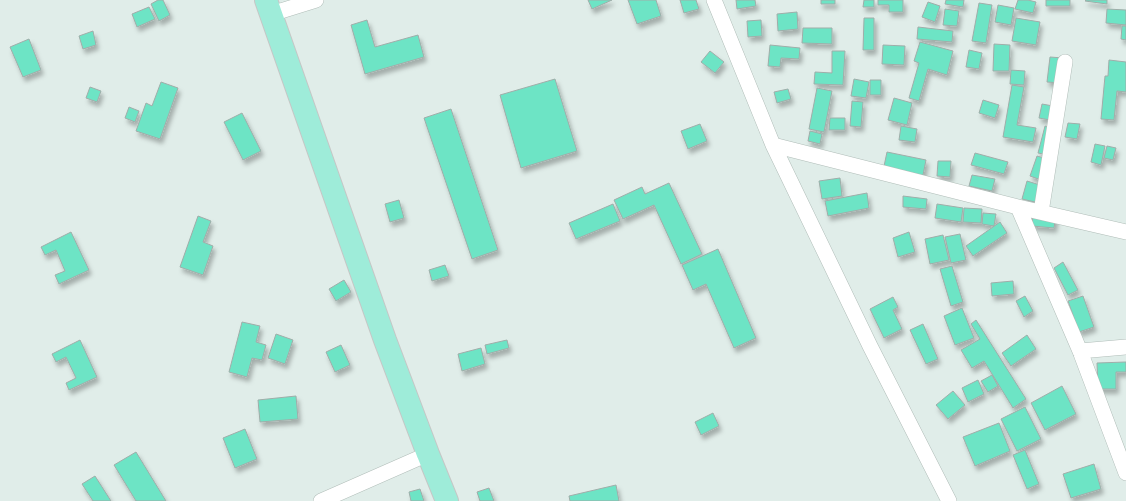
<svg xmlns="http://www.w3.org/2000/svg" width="1126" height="501" font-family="Commissioner,sans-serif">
	<defs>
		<filter id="shadow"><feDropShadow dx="2.5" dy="4.5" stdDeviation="2" flood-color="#0004"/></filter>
	</defs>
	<rect width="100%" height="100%" fill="#e0ede9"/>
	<path fill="#6de4c5" stroke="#a0ada9" filter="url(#shadow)" d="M 158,0 L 163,0 L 170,15 L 159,21 L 151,4 Z
		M 588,0 L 612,0 L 592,9 Z
		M 628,0 L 656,0 L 661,16 L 637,24 Z
		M 680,0 L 696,0 L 699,9 L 684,13 Z
		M 736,0 L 755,0 L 756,6 L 737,9 Z
		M 821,0 L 835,0 L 835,4 L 821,4 Z
		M 864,0 L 874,0 L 874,7 L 863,7 Z
		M 878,0 L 903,0 L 903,12 L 889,12 L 889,5 L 878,5 Z
		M 946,0 L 964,0 L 963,7 L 945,4 Z
		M 1018,0 L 1028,0 L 1036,2 L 1033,13 L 1015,9 Z
		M 1046,0 L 1070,0 L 1070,6 L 1046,6 Z
		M 1086,0 L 1107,0 L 1107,4 L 1085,1 Z
		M 928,2 L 940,6 L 935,22 L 922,17 Z
		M 979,3 L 992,5 L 986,43 L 972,41 Z
		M 998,5 L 1014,8 L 1011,25 L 995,22 Z
		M 149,7 L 155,19 L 137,27 L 132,14 Z
		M 945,9 L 959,11 L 957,26 L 943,25 Z
		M 1107,9 L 1126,10 L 1126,25 L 1106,23 Z
		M 797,12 L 798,29 L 778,31 L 777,14 Z
		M 864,18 L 874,18 L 874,50 L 863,50 Z
		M 1016,18 L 1040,22 L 1036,45 L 1012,41 Z
		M 367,20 L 375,47 L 418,35 L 424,57 L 365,74 L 351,25 Z
		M 761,20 L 762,36 L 748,37 L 747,21 Z
		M 1122,26 L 1126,26 L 1126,40 L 1121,39 Z
		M 918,27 L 953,31 L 952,42 L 917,39 Z
		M 803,28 L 832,28 L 832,44 L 802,43 Z
		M 93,31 L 96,45 L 83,49 L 79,36 Z
		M 29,39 L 41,70 L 23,77 L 10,47 Z
		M 920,42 L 953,51 L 947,75 L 928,69 L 919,101 L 909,98 L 919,63 L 914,61 Z
		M 994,44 L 1010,45 L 1009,71 L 993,71 Z
		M 770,45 L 800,48 L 799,59 L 781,58 L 780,67 L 768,66 Z
		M 883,45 L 905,46 L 904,65 L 882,64 Z
		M 969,50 L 982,53 L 979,69 L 966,67 Z
		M 710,51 L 724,62 L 715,73 L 701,62 Z
		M 832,51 L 845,51 L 843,85 L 814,84 L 815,72 L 832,73 Z
		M 1050,57 L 1063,58 L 1060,83 L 1047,82 Z
		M 1109,60 L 1126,62 L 1126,92 L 1117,91 L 1114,120 L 1101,119 L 1105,76 L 1108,76 Z
		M 1011,70 L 1025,71 L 1024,85 L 1010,84 Z
		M 555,79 L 577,151 L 521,168 L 500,95 Z
		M 854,79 L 869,82 L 866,98 L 851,96 Z
		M 870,80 L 881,80 L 881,95 L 870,95 Z
		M 161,82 L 178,88 L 160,139 L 136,131 L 146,103 L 152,106 Z
		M 1012,85 L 1024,87 L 1017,125 L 1036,128 L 1033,142 L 1003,137 Z
		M 90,87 L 101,91 L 97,102 L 86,98 Z
		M 817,88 L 832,91 L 824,132 L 809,129 Z
		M 788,89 L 791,99 L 777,103 L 774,92 Z
		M 894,98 L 912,103 L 907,125 L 888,120 Z
		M 983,100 L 999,105 L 995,118 L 979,113 Z
		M 852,101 L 863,102 L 861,127 L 850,126 Z
		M 1042,104 L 1053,106 L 1050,120 L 1039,118 Z
		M 129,107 L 139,111 L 135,122 L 125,118 Z
		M 451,109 L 498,250 L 472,259 L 424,118 Z
		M 242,113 L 261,151 L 243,160 L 224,122 Z
		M 830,118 L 845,118 L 845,130 L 829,130 Z
		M 1068,123 L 1080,124 L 1077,139 L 1065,137 Z
		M 700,124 L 707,141 L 688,149 L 681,131 Z
		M 901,126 L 917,129 L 915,142 L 899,140 Z
		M 1045,126 L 1054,128 L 1048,155 L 1038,153 Z
		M 810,131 L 822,134 L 820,144 L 808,141 Z
		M 1095,144 L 1105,146 L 1101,165 L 1091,162 Z
		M 1107,146 L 1116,148 L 1113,160 L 1104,158 Z
		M 887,152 L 926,160 L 922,180 L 883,171 Z
		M 975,153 L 1008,162 L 1004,174 L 971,165 Z
		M 1037,156 L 1051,160 L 1044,181 L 1030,176 Z
		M 938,161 L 951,161 L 950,177 L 937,176 Z
		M 972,175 L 995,179 L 992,191 L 969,186 Z
		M 840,178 L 842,196 L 822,199 L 819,181 Z
		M 1027,181 L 1040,185 L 1035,202 L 1022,199 Z
		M 669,183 L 702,254 L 681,264 L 654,205 L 623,219 L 614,200 L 642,187 L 645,194 Z
		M 867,193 L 869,208 L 828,216 L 825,201 Z
		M 903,196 L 927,199 L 926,209 L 903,207 Z
		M 399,200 L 404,218 L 390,222 L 385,204 Z
		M 613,204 L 620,221 L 576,239 L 569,223 Z
		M 937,204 L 963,208 L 961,222 L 935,218 Z
		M 964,208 L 982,209 L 981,223 L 963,222 Z
		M 1033,212 L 1056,214 L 1054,228 L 1032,226 Z
		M 983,213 L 996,214 L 994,226 L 982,224 Z
		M 198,216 L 211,221 L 203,242 L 213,246 L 203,275 L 180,267 Z
		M 1000,222 L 1007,233 L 973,256 L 966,246 Z
		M 71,232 L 89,270 L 59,284 L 55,275 L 65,271 L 56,250 L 45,255 L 41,247 Z
		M 909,232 L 915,252 L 898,257 L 893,238 Z
		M 960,234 L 966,260 L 951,263 L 945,237 Z
		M 943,235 L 949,260 L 930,264 L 925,239 Z
		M 718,249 L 756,338 L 734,348 L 706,284 L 693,290 L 682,265 Z
		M 1063,262 L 1078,290 L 1068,295 L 1054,268 Z
		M 445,265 L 449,276 L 432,281 L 429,270 Z
		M 952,266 L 963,302 L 951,306 L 940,269 Z
		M 344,280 L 351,292 L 336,301 L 329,289 Z
		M 1013,281 L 1014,294 L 992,296 L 991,283 Z
		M 1025,296 L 1033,311 L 1024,317 L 1016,301 Z
		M 1083,296 L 1094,327 L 1079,332 L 1068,301 Z
		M 893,297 L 898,307 L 893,310 L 902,329 L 884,338 L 870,309 Z
		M 962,308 L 974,338 L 955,345 L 944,316 Z
		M 976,320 L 1026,399 L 1013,408 L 984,361 L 972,368 L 961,350 L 980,339 L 971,324 Z
		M 242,322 L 260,326 L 256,342 L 266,345 L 262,360 L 252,358 L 247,377 L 229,372 Z
		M 923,324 L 938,359 L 926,364 L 910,330 Z
		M 276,334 L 293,340 L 285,364 L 268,358 Z
		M 1027,335 L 1036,349 L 1011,366 L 1002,353 Z
		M 80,340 L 97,377 L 69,390 L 66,383 L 76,378 L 66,357 L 56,362 L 52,354 Z
		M 507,340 L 509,348 L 487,354 L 485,345 Z
		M 341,345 L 350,365 L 335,372 L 326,352 Z
		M 481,348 L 485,364 L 462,371 L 458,354 Z
		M 1126,362 L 1126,372 L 1116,372 L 1116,389 L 1098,389 L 1097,363 Z
		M 992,375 L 998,386 L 988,392 L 981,381 Z
		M 978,380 L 984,394 L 968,402 L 962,388 Z
		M 1062,386 L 1076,414 L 1045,430 L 1031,403 Z
		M 953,391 L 965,405 L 948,419 L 936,405 Z
		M 296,396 L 298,419 L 260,422 L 258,400 Z
		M 1025,407 L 1041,439 L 1017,451 L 1001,419 Z
		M 713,413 L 719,426 L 701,435 L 695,422 Z
		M 999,423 L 1010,451 L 975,466 L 963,437 Z
		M 245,429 L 257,459 L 235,468 L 223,438 Z
		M 1025,450 L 1039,484 L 1027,489 L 1013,455 Z
		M 136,452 L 166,501 L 136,501 L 114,465 Z
		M 1094,464 L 1101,489 L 1071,498 L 1063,474 Z
		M 95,476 L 111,501 L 93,501 L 82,484 Z
		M 616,485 L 619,501 L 570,501 L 569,496 Z
		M 489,488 L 494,501 L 480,501 L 477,492 Z
		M 420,489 L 424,501 L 411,501 L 409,492 Z"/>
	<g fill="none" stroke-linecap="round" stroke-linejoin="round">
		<g stroke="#b0bdb8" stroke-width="16">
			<path id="minor" d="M 714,0 L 773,145 L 870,346 L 949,501
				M 271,14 L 316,0
				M 773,145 L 1018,207 L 1126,232
				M 1018,207 L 1080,351 L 1126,473
				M 1041,212 L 1065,62
				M 1080,351 L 1126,347
				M 321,501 L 428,454"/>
		</g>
		<g stroke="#c5c7c6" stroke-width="24">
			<path id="primary" d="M 266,0 L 385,340 L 428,454 L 447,501"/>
		</g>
		<use href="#minor" stroke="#fff" stroke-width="15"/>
		<use href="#primary" stroke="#9eecd9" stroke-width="22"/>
	</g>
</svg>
